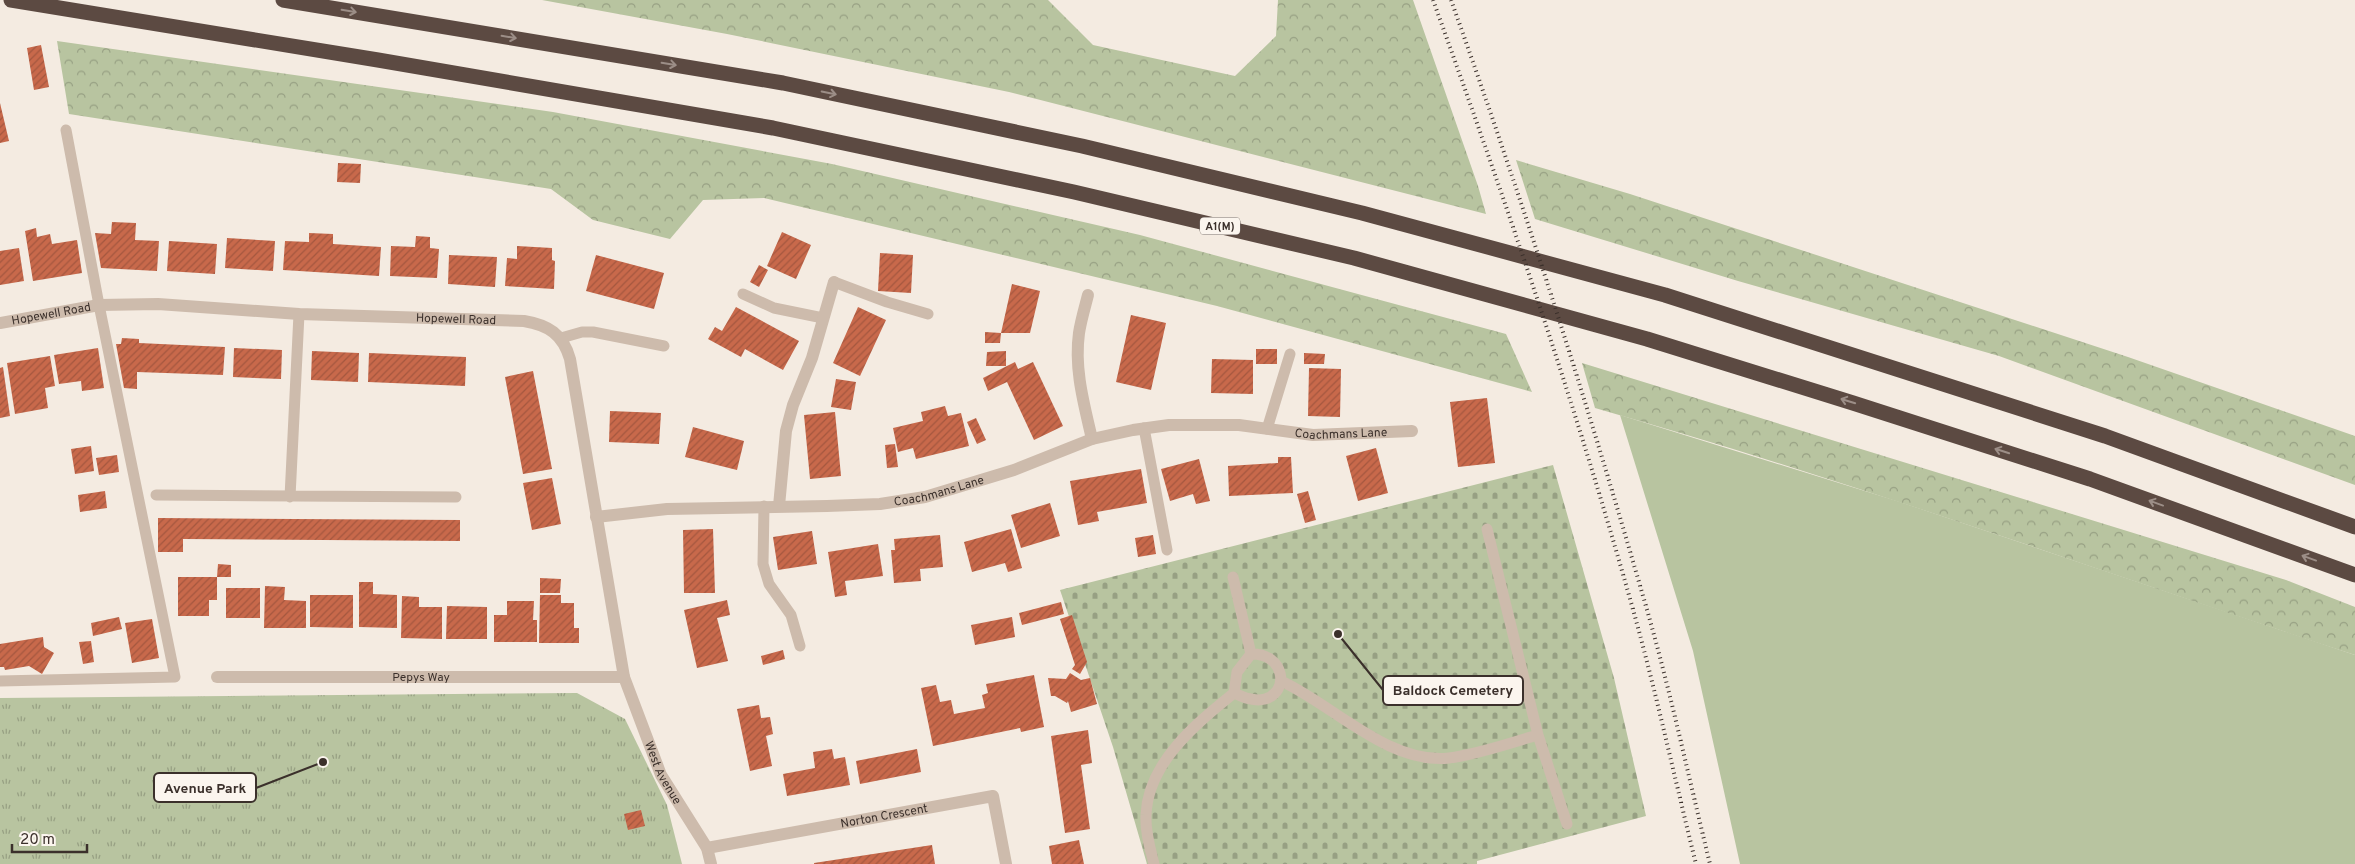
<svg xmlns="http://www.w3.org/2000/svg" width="2355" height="864" font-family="Overpass,sans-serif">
	<defs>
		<pattern id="forest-crowns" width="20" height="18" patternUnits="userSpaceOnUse" patternTransform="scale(1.25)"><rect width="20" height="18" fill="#b8c4a0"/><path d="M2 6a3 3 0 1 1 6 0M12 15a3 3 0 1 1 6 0" fill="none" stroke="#97a083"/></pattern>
		<pattern id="cemetery-stones" width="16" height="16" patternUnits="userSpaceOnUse" patternTransform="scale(1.25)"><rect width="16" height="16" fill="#b8c4a0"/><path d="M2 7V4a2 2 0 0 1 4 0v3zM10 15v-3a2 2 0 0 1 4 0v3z" fill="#97a083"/></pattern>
		<pattern id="park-tufts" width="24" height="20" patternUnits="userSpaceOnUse" patternTransform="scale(1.25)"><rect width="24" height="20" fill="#b8c4a0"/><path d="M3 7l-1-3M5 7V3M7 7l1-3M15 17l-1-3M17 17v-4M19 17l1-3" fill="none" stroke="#97a083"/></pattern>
		<pattern id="building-hatch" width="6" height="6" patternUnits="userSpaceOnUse" patternTransform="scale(1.25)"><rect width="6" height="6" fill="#c8694b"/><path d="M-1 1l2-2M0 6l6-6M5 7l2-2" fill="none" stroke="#a4573f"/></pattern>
	</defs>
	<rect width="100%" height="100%" fill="#f4ebe1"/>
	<path fill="#b8c4a0" d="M 1620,415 L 1897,501 L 2355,655 L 2355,864 L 1740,864 L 1693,651 Z"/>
	<path fill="url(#forest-crowns)" d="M 542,0 L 1048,0 L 1093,45 L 1235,76 L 1276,36 L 1278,0 L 1413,0 L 1478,186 L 1486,214 L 1009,92 L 727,34 Z
		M 57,41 L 553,112 L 832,164 L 1140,235 L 1506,334 L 1532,392 L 1217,306 L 764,198 L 703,200 L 670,239 L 593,220 L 551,189 L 69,114 Z
		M 1516,160 L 1630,194 L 2128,357 L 2355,436 L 2355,485 L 1999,356 L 1738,281 L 1535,219 Z
		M 1582,363 L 2286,580 L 2355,607 L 2355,655 C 2102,572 1852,481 1595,408 Z"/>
	<path fill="url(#cemetery-stones)" d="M 1553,465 L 1614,678 L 1646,816 L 1477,861 L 1477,864 L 1147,864 L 1113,747 L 1060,590 Z"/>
	<path fill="url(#park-tufts)" d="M 577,693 L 625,719 L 667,805 L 682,864 L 0,864 L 0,698 Z"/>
	<path fill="url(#building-hatch)" d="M 41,45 L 49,87 L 34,90 L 27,48 Z
		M 0,103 L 9,141 L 0,143 Z
		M 338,163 L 361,164 L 360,183 L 337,182 Z
		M 112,222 L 136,223 L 135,240 L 159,241 L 157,271 L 101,268 L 95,233 L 111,234 Z
		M 36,228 L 37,237 L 50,234 L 52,244 L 77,240 L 82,273 L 33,281 L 25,231 Z
		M 782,232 L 811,245 L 796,279 L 767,266 Z
		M 309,233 L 333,234 L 333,244 L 381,247 L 379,276 L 283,270 L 285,241 L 309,242 Z
		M 416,236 L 430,237 L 430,248 L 439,249 L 437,278 L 390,276 L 391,246 L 415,247 Z
		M 227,238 L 275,241 L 273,271 L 225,268 Z
		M 169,241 L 217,244 L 215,274 L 167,271 Z
		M 517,246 L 552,248 L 552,260 L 555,261 L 554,289 L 505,286 L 507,258 L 517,259 Z
		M 19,248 L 24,281 L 0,285 L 0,251 Z
		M 880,253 L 913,255 L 911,293 L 878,291 Z
		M 449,255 L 497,257 L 495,287 L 448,284 Z
		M 596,255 L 664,273 L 654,309 L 586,291 Z
		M 759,265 L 768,270 L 759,287 L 750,282 Z
		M 1012,284 L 1040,291 L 1030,333 L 1001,333 L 1000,343 L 985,343 L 985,332 L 1001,333 Z
		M 736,307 L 799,341 L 783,370 L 745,349 L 741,357 L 708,339 L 715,327 L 722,331 Z
		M 858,307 L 886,320 L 860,376 L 833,363 Z
		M 1131,315 L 1166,323 L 1151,390 L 1116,382 Z
		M 122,338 L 139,339 L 139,343 L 225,347 L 223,375 L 137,372 L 137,389 L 124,388 L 116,344 L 121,344 Z
		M 98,348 L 104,388 L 82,391 L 81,381 L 59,384 L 54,355 Z
		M 234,348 L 282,350 L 281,379 L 233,377 Z
		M 1256,349 L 1277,349 L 1277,364 L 1256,364 Z
		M 312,351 L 359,353 L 358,382 L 311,380 Z
		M 1006,351 L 1006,366 L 986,366 L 987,352 Z
		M 369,353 L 466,357 L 465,386 L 368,382 Z
		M 1304,353 L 1325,354 L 1324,364 L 1304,364 Z
		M 50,356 L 55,386 L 45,388 L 48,408 L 15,414 L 7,363 Z
		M 1212,359 L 1253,360 L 1253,394 L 1211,393 Z
		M 1015,362 L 1018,369 L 1033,362 L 1063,426 L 1034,440 L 1007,382 L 988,391 L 983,378 Z
		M 3,367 L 10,416 L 0,418 L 0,368 Z
		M 1309,368 L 1341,369 L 1340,417 L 1308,416 Z
		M 533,371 L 552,469 L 523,474 L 505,377 Z
		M 836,379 L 856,382 L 851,410 L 831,407 Z
		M 1487,398 L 1495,463 L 1458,467 L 1450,402 Z
		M 945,406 L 948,416 L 961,413 L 969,446 L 916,459 L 913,448 L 898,452 L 893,428 L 923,421 L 921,412 Z
		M 610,411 L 661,413 L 659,444 L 609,442 Z
		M 835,412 L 841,476 L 810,479 L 804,415 Z
		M 976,418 L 986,440 L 977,444 L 967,422 Z
		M 693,427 L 744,441 L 737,470 L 685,457 Z
		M 895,444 L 898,467 L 887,468 L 885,445 Z
		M 91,446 L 94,471 L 75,474 L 71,449 Z
		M 1376,448 L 1388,493 L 1358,501 L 1346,456 Z
		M 117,455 L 119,472 L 99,475 L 96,458 Z
		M 1278,457 L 1291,457 L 1293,493 L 1229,496 L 1228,466 L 1278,463 Z
		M 1199,459 L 1210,501 L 1196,504 L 1193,494 L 1170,501 L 1161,469 Z
		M 1141,469 L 1147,503 L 1097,512 L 1099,521 L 1078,525 L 1070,481 Z
		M 552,478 L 561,524 L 532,530 L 523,483 Z
		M 105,491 L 107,508 L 80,512 L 78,495 Z
		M 1308,491 L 1316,520 L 1305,523 L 1297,494 Z
		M 1050,503 L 1060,536 L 1021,548 L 1011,515 Z
		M 158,518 L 460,520 L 460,541 L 183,539 L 183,552 L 158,552 Z
		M 713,529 L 715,593 L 684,593 L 683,530 Z
		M 1011,529 L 1022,568 L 1008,572 L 1005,563 L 972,572 L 964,542 Z
		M 812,531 L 817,564 L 778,570 L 773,537 Z
		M 940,535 L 943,567 L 920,569 L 921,581 L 894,583 L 891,550 L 895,550 L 894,539 Z
		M 1153,535 L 1156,554 L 1138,557 L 1135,538 Z
		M 878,544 L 883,576 L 845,581 L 847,595 L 835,597 L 828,552 Z
		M 218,564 L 231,565 L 231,577 L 217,577 Z
		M 178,577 L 217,577 L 217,600 L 209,600 L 209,616 L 178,616 Z
		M 540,578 L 561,579 L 560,593 L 540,593 Z
		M 359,582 L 373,582 L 373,594 L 397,595 L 397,628 L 359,627 Z
		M 265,586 L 285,587 L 284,600 L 306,601 L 306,628 L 264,628 Z
		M 226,588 L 260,588 L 260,618 L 226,618 Z
		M 310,595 L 353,595 L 353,628 L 310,627 Z
		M 540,595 L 561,595 L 561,603 L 574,603 L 574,628 L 579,628 L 579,643 L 539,643 Z
		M 402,596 L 419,597 L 419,607 L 442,607 L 442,639 L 401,638 Z
		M 727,600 L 730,615 L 717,618 L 728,661 L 697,668 L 684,610 Z
		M 507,601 L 534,601 L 533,620 L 537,620 L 537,642 L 494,642 L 494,615 L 507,615 Z
		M 1061,602 L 1064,614 L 1022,625 L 1019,613 Z
		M 447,606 L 487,607 L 487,639 L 446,639 Z
		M 1072,615 L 1087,662 L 1080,674 L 1072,669 L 1075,665 L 1060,619 Z
		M 119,617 L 122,629 L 93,636 L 91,623 Z
		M 1012,617 L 1015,637 L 975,645 L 971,625 Z
		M 152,619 L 159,658 L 132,663 L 125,623 Z
		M 43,637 L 44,647 L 54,653 L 42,674 L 29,666 L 5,670 L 4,667 L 0,667 L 0,644 Z
		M 91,641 L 94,662 L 83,664 L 79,642 Z
		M 783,650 L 785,659 L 763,665 L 761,656 Z
		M 1070,673 L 1081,680 L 1090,678 L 1097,704 L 1071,712 L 1068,701 L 1067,703 L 1055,696 L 1051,696 L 1048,678 L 1066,679 Z
		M 1034,675 L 1044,727 L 1021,732 L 1020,728 L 933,746 L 921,688 L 936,685 L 940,702 L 951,700 L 954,714 L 985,708 L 982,695 L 988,693 L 986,684 Z
		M 759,705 L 761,718 L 770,717 L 773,734 L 766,736 L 772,766 L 750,771 L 737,709 Z
		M 1088,730 L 1092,763 L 1081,765 L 1090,829 L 1065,833 L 1051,736 Z
		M 832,749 L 834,759 L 845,757 L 850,785 L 787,796 L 783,774 L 815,768 L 813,752 Z
		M 917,749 L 921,772 L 860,784 L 856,761 Z
		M 641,810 L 645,826 L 628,830 L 624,814 Z
		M 1079,840 L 1084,864 L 1052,864 L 1049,846 Z
		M 932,845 L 935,864 L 814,864 L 814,863 Z"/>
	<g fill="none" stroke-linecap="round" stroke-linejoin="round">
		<path stroke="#cdbbac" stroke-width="11" d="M 834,282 L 887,302 L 928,314
			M 743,294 L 774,308 L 823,318
			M 561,338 L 582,332 L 593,332 L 664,346
			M 1144,428 L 1167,550
			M 1267,429 L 1290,354
			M 156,495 L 456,497
			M 290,497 L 299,314
			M 764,506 L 763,564 L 769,584 L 791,615 L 800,646
			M 1487,529 L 1538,735
			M 1233,577 L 1251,654
			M 1251,654 C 1285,653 1290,692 1265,699 C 1254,702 1243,697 1234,693 L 1237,672 Z
			M 0,681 L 175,677 L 99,305 L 66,130
			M 1281,681 C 1332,704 1389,765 1449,758 C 1479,754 1509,743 1538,735 L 1567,824
			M 1154,864 C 1150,848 1145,831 1146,815 C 1148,762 1197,723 1234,693"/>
		<g stroke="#cdbbac" stroke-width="12">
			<path d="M 1088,295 C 1085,307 1081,320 1079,333 C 1074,369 1084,404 1092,439"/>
			<path id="s1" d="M 0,323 L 99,305 L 158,304 L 299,314 L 524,321 C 548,325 563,334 570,359 L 624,677 L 661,775 L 707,848 L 711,864"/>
			<path d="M 779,506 L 786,431 L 793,405 L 812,358 L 834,282"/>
			<path id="s2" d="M 596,517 L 667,509 L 827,506 L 880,504 L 925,497 L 1014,470 L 1092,439 L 1133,430 L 1169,425 L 1239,425 L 1313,435 L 1412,431"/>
			<path id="s3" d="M 217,677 L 624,677"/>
			<path id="s4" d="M 707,848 L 993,796 L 1006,864"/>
		</g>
		<path stroke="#5c4a42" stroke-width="15" d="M 11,0 L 378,60 L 773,128 L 1074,192 L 1354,258 L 1647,339 L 1853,403 L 2090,479 L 2355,575
			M 283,0 L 783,83 L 1082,146 L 1362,213 L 1665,295 L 2105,436 L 2355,527"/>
		<path stroke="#3b302b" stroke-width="4" stroke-dasharray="1 4" stroke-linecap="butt" d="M 1433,0 C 1506,202 1576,406 1634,613 C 1657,696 1675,780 1696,864
			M 1451,0 C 1521,196 1585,395 1643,596 C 1669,684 1688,775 1710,864"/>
	</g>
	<defs><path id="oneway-shaft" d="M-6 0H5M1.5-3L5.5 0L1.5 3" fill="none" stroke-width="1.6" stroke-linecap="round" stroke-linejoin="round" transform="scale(1.25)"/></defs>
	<g stroke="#9c8e87">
		<use href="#oneway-shaft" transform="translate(349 11) rotate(9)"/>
		<use href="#oneway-shaft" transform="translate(509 37) rotate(9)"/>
		<use href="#oneway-shaft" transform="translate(669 64) rotate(9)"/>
		<use href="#oneway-shaft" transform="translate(829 93) rotate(12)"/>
		<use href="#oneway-shaft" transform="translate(1848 401) rotate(-163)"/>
		<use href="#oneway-shaft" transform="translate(2002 451) rotate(-162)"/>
		<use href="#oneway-shaft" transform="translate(2156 503) rotate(-160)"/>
		<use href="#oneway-shaft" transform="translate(2309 558) rotate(-160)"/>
	</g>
	<g text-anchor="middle" stroke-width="5" stroke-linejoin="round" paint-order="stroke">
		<rect fill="#fbf5ee" stroke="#756b66" stroke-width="1" x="1200" y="217.5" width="40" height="17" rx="4"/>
		<g font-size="11" font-weight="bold" fill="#3b302b">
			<text x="1220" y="230">A1(M)</text>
		</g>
		<g font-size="12" fill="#3b302b" stroke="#fbf5ee">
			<text dy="4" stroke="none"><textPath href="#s1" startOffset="52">Hopewell Road</textPath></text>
			<text dy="4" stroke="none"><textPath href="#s1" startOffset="458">Hopewell Road</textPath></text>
			<text dy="4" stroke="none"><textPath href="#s2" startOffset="758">Coachmans Lane</textPath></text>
			<text dy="4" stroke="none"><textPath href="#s2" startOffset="345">Coachmans Lane</textPath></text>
			<text dy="4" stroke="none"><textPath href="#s3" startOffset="204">Pepys Way</textPath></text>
			<text dy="4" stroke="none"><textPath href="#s1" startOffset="1016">West Avenue</textPath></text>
			<text dy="4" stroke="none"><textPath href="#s4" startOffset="180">Norton Crescent</textPath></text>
		</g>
	</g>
	<path fill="none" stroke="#3b302b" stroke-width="2" d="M1338 634L1383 690M323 762L256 788"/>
	<g fill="#3b302b" stroke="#fbf5ee" stroke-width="2">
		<circle cx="1338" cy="634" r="5"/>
		<circle cx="323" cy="762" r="5"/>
	</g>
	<g fill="#fbf5ee" stroke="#3b302b" stroke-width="2">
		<rect x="1383" y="676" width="140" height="29" rx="5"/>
		<rect x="154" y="773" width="102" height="29" rx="5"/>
	</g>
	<g font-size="14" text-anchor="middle" font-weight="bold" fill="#3b302b">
		<text x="1453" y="695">Baldock Cemetery</text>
		<text x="205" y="793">Avenue Park</text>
	</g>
	<path d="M12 844v8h75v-8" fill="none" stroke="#3b302b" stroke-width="2.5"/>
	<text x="20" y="844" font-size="15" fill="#3b302b" stroke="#fbf5ee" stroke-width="4" paint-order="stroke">20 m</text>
</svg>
